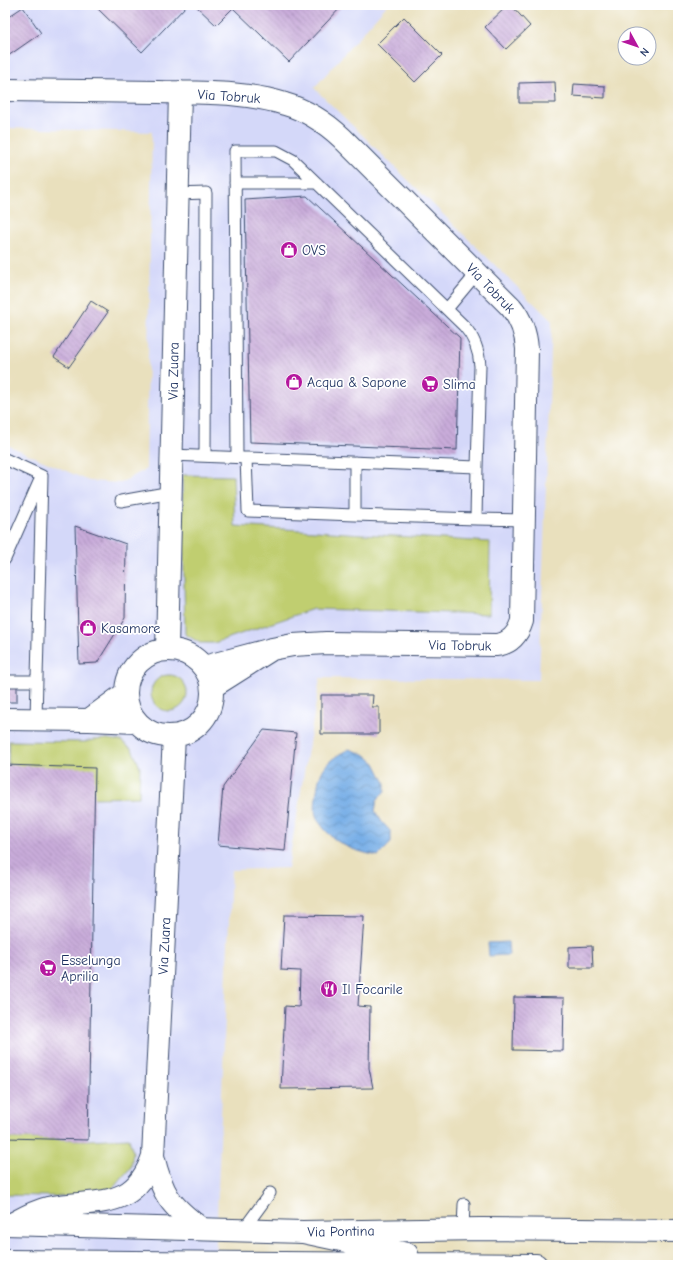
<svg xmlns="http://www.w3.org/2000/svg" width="683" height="1270" font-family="'Comic Neue',sans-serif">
	<defs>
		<pattern id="water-waves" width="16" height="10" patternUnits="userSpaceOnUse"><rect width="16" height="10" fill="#78afe7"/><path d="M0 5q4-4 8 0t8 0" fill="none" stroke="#628fbe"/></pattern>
		<pattern id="building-back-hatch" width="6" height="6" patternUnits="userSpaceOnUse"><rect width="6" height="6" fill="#c9acda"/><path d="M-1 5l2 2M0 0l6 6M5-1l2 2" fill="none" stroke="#a28cb4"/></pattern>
	</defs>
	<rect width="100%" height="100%" fill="#fff"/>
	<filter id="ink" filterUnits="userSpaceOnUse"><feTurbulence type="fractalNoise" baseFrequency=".025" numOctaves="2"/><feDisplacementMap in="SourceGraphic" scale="8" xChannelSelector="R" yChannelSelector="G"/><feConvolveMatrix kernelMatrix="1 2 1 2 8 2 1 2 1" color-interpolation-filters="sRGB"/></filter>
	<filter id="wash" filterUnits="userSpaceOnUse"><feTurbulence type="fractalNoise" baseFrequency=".012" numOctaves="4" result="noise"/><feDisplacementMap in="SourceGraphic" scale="16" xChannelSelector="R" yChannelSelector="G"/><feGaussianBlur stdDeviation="0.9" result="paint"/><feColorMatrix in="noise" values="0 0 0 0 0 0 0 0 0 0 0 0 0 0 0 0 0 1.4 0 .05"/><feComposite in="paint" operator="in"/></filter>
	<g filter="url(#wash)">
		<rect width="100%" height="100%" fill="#e9e0bd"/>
		<path fill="#d4d8f9" d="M 9,5 L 387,5 L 314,88 L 552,321 L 539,680 L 320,678 L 288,868 L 231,870 L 215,1265 L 5,1265 L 5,444 L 89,481 L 121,483 L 146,469 L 152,132 L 5,128 L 5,9 Z"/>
		<path fill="#c0ce70" stroke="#6e7e67" d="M 182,475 L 233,476 L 235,526 L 490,542 L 489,614 L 313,609 L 214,643 L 200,643 L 185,634 Z
			M151 693a18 18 0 1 1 36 0a18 18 0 1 1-36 0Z
			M 108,739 L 121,741 L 132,749 L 140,767 L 139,797 L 94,798 L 8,765 L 9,741 L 85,742 L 93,740 Z
			M 5,1138 L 88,1140 L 129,1138 L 133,1153 L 131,1167 L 113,1188 L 88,1197 L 5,1195 Z"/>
		<path fill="url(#water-waves)" stroke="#4a6fa2" d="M 349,749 L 364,754 L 375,763 L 385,783 L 385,791 L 377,800 L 375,811 L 382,822 L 391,832 L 391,843 L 378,856 C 355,851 337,846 322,826 C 320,823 316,819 316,815 C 314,810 316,797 317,791 C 320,767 328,760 349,749 Z
			M 508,942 L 509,955 L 489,956 L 488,943 Z"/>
		<g id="blocks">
			<path fill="url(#building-back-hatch)" d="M 98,5 L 187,5 L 142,52 L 96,7 Z
				M 195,5 L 343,5 L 289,62 L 233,8 L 216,25 Z
				M 508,5 L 511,5 L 530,26 L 506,49 L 485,27 Z
				M 23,7 L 41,33 L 8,56 L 5,52 L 5,19 Z
				M 404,17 L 442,55 L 415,82 L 377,44 Z
				M 555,82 L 556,103 L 519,103 L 519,83 Z
				M 574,84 L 605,86 L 605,98 L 573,96 Z
				M 307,196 L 460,338 L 457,450 L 250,442 L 245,200 Z
				M 91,301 L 108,312 L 69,367 L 54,357 Z
				M 75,526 L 126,544 L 125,618 L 97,663 L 79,664 Z
				M 5,686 L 17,686 L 17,702 L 5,702 Z
				M 321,695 L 373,695 L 372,707 L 379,707 L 379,734 L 321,734 Z
				M 264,730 L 296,733 L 285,851 L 218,845 L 223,787 Z
				M 5,765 L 95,768 L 88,1140 L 5,1138 Z
				M 284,915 L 364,916 L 358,1006 L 370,1007 L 369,1068 L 373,1088 L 281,1089 L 285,1006 L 299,1007 L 300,971 L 281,970 Z
				M 592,946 L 593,968 L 569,968 L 569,947 Z
				M 514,997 L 564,998 L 563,1051 L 513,1050 Z"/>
		</g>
	</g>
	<g filter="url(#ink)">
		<use href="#blocks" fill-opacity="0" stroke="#3a4a6c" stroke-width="1"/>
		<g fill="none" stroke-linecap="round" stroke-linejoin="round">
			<g stroke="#3a4a6c" stroke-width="13">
				<path id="lane" d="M 235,183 L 317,183
					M 177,194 L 206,193 L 205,456
					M 447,309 L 477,273
					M 171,455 L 477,467 L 480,366 C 479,350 474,337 464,326 L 293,160 L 276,151 L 235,151 L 237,457
					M 246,458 L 248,511 L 355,515
					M 5,459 L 42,476
					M 355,462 L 355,515 L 476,519 L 477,467
					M 121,501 L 171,492
					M 476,519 L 524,520
					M 5,559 L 39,482
					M 5,681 L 37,681
					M 36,719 L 42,476
					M 463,1229 L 464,1204
					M 243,1230 L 270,1193"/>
			</g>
			<g stroke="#3a4a6c" stroke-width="24">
				<path id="street" d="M 5,90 C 56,91 107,91 158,92 C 200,93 244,91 285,104 C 306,110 326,123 342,138 L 511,307 C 521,319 526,334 527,349 L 522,621 C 518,634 510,644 496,645 L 326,643 L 293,645 L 272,649
					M126 693a43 43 0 1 1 86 0a43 43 0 1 1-86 0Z
					M 167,650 L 180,92
					M 204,667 L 272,649 L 212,687
					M 126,693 L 89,720 L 136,722
					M 5,719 L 89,720
					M 153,1156 L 174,736
					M 12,1224 C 23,1218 35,1211 48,1208 C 95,1198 134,1213 153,1156 C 162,1194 170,1206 202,1229"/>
			</g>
			<g stroke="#3a4a6c" stroke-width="24">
				<path id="secondary" d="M 5,1224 L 303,1232 L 480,1229 L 678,1231"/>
			</g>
			<g stroke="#3a4a6c" stroke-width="24">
				<path id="highway" d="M 303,1232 L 407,1254
					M 5,1261 L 536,1265"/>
			</g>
			<use href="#lane" stroke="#fff" stroke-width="11"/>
			<use href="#street" stroke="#fff" stroke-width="22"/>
			<use href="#secondary" stroke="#fff" stroke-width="22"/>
			<use href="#highway" stroke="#fff" stroke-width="22"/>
		</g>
	</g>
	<defs>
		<g id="shop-disc" transform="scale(0.9)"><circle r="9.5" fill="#b5179e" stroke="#fff"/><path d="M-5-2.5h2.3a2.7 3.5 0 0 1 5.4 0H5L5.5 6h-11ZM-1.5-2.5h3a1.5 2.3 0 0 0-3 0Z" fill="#fff"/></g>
		<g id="supermarket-disc" transform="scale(0.9)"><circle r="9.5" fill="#b5179e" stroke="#fff"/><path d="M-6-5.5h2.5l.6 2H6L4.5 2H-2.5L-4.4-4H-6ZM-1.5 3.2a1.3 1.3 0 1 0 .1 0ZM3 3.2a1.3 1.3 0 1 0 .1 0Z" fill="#fff"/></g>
		<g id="restaurant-disc" transform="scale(0.9)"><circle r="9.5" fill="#b5179e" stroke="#fff"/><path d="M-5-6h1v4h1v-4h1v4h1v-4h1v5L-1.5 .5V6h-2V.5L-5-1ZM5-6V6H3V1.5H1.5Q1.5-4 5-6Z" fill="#fff"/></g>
	</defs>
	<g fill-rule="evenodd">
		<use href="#shop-disc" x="289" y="250"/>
		<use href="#shop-disc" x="294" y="382"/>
		<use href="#supermarket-disc" x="430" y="384"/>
		<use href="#shop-disc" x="88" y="628"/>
		<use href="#supermarket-disc" x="48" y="968"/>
		<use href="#restaurant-disc" x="329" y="989"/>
	</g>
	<g text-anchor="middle" stroke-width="3.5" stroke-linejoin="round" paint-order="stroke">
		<g font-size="14" fill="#1b2f5e" stroke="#fff">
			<text transform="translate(229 96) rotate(4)" y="5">Via Tobruk</text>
			<text transform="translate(491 288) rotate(46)" y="5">Via Tobruk</text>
			<text transform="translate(173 371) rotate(-89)" y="5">Via Zuara</text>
			<text transform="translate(460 645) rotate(1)" y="5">Via Tobruk</text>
			<text transform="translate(164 946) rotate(-87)" y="5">Via Zuara</text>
			<text transform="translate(341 1231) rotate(-1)" y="5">Via Pontina</text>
		</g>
		<g font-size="14" fill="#1b2f5e" stroke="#fff" text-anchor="start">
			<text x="302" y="255">OVS</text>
			<text x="307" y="387">Acqua &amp; Sapone</text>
			<text x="443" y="389">Slima</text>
			<text x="101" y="633">Kasamore</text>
			<text x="61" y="965">Esselunga<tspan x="61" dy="16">Aprilia</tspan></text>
			<text x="342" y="994">Il Focarile</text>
		</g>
	</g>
	<rect width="683" height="1270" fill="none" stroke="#fff" stroke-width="20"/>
	<g transform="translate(637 46) rotate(130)"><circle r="19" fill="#ffffff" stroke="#a4acbf"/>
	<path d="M0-3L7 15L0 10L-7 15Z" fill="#b5179e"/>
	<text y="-6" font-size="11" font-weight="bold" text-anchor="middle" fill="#1b2f5e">N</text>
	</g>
</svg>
